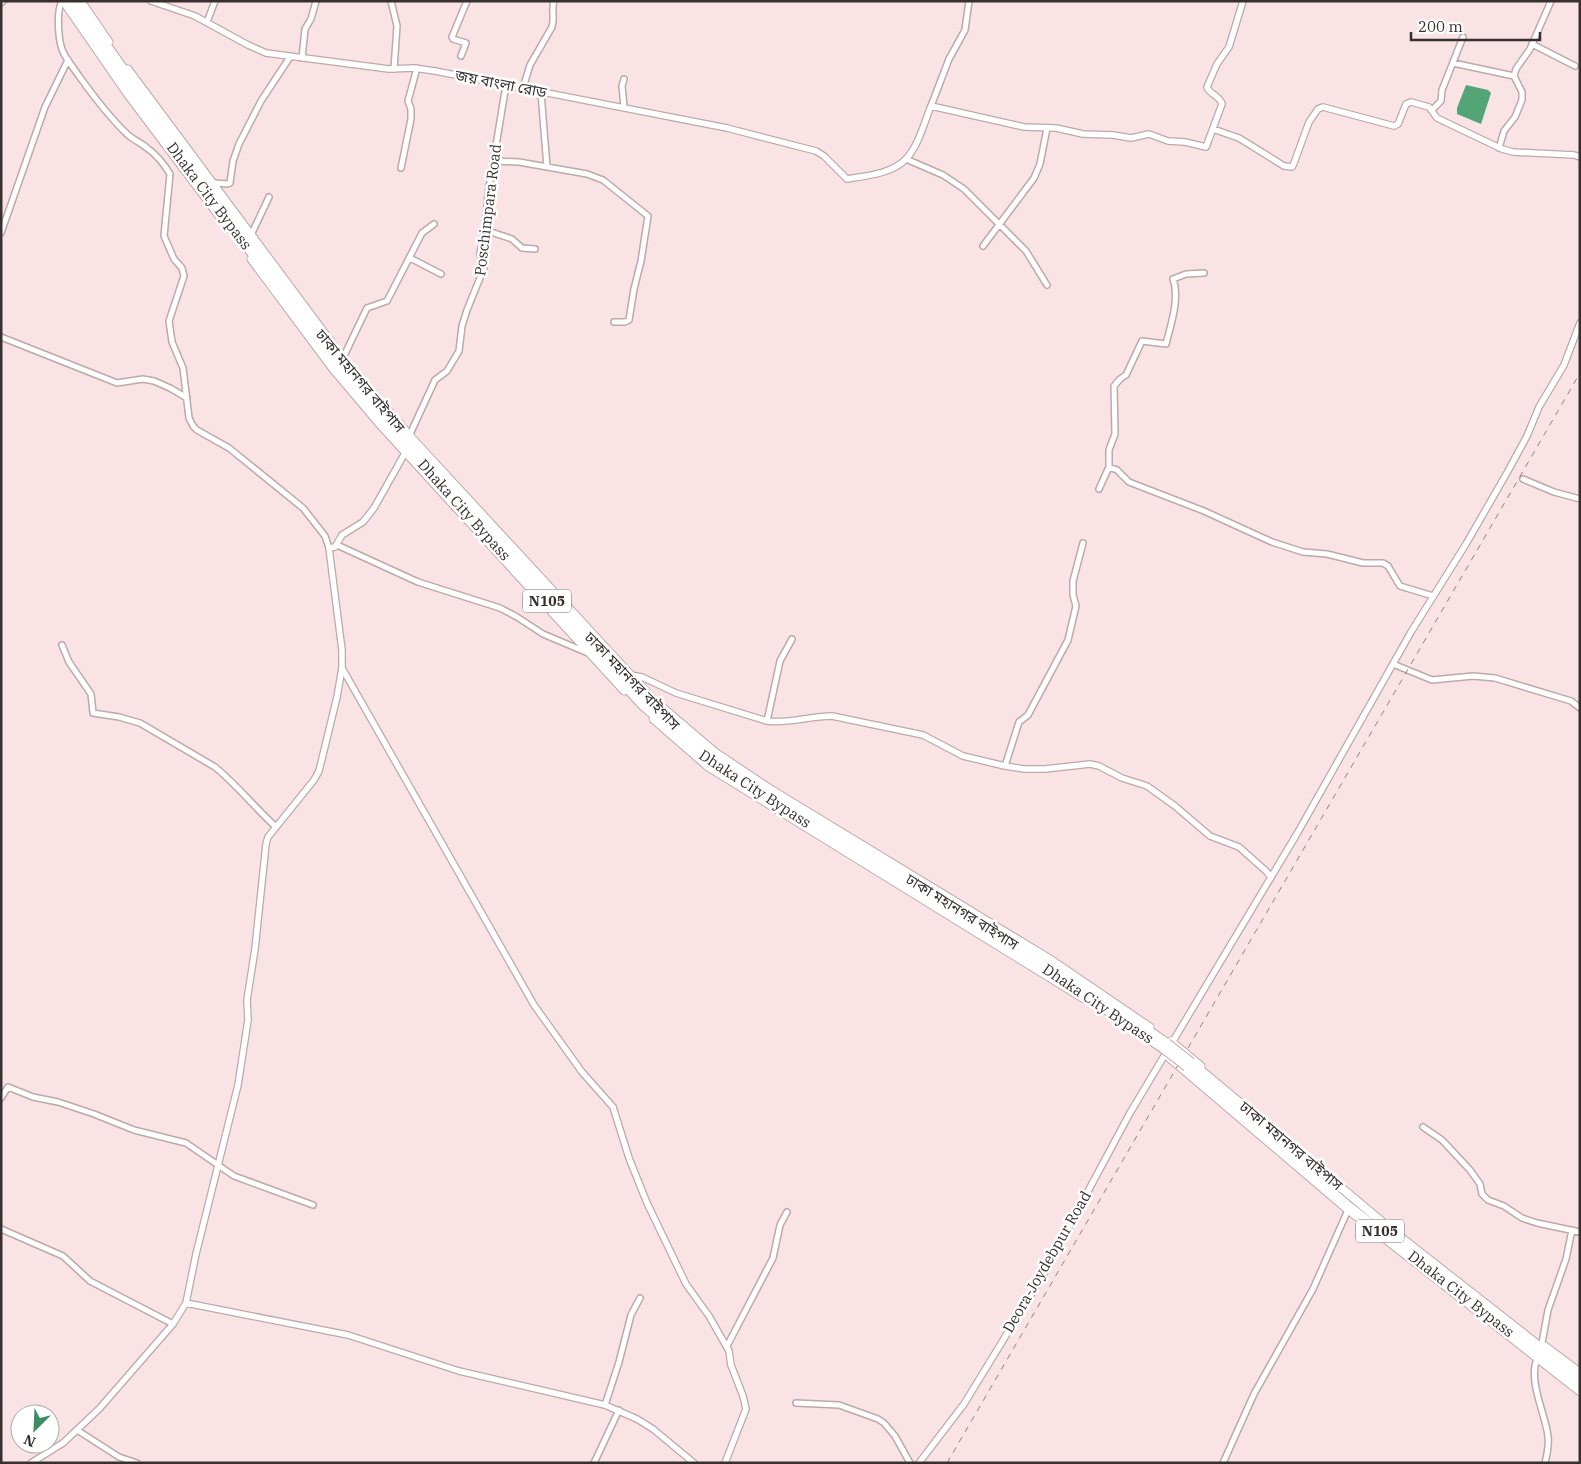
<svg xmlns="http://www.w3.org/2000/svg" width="1581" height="1464" font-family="'IBM Plex Serif','Noto Sans Bengali',serif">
	<rect width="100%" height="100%" fill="#f9e3e5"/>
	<path fill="#53a476" d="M 1466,85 L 1488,90 L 1491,93 L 1481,124 L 1457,114 L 1457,108 Z"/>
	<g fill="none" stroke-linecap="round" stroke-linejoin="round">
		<g stroke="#bda8aa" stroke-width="8">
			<path id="minor" d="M 62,1 C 56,12 58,43 64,54 C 68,61 74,69 79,76 C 94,97 110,118 128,135 C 134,140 141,143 147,148 C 157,155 164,164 170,174 L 164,236 L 174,259 L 182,268 L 184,276 L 169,321 L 172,342 L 183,368 L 189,418 L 193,426 L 197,430 L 229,448 L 303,508 L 325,536 L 329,548
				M 391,1 L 397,26 L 394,69
				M 1,3 L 3,1
				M 207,22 L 215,1
				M 1532,44 L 1575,66
				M 461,56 L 466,43 L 453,39 L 452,37 L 467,1
				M 302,58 L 305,29 L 311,19 L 316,1
				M 1453,63 L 1514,76
				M 523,88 L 530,65 L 552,27 C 555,18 551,9 554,1
				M 541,93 L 547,167
				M 931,106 L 949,59 L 965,30 L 969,1
				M 624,107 L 622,86 L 624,79
				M 1432,110 L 1441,101 L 1442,90 L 1463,37
				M 1499,148 L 1504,131 L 1515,117 L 1522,100 L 1522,92 L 1514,76 L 1516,69 L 1530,49 L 1551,1
				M 906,159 L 943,175 L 964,189 L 1026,251 L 1047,285
				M 494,161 L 519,162 L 587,174 L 603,180 L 648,216 L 641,261 L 634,289 L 629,320 L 625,322 L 614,322
				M 401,168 L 411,119 L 411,109 L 408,101 L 417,68
				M 214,183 L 228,184 L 230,183 L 233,161 L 239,144 L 261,101 L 290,57
				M 485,230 L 512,239 L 522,248 L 535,249
				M 1,233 L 45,107 L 68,60
				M 252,233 L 269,197
				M 983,246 L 1034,178 L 1040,164 L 1047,128
				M 410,258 L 441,274
				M 1,337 L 117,383 L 143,379 L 154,381 L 170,388 L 187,398
				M 343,358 L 367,308 L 387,301 L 422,233 L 434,224
				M 411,437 L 411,432 L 435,380 L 447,371 L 459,351 L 462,326 L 467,310 L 484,268 L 480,253 L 485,230 L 488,194 L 506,85
				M 1109,467 L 1117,470 L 1129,482 L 1204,511 L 1272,542 L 1303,552 L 1327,554 L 1363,563 L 1383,563 L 1388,566 L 1400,586 L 1433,596
				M 1523,479 L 1554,492 L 1580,499
				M 1099,489 L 1109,467 L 1109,450 L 1115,434 L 1114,386 L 1120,379 L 1126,375 L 1142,341 L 1166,344 C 1171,324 1180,298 1173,279 L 1186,274 L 1204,273
				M 337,545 L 418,582 L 500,608 L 517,617 L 543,634 L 588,653
				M 62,645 L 69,662 L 91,694 L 93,713 L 119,717 L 140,723 L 215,767 C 237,785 255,808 276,827
				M 1393,664 L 1432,680 L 1473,676 L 1495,678 L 1571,701 L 1580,708
				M 767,721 L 780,661 L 792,639
				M 1005,766 L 1019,722 L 1028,715 L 1068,640 L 1076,606 L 1073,595 L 1073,581 L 1083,543
				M 1,1098 L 8,1087 L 33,1097 L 58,1102 L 94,1114 L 134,1130 L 186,1143 L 234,1176 L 313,1205
				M 1423,1127 L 1442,1140 L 1470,1170 L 1480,1184 L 1482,1194 L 1488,1200 L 1504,1206 L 1522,1218 L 1537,1223 L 1580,1232
				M 1,1229 L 63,1256 L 90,1281 L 173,1324
				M 1542,1343 L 1548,1310 L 1566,1259 L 1572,1230
				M 727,1346 L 773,1258 L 780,1225 L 787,1212
				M 1537,1359 C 1528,1381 1545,1413 1548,1436 C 1549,1444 1547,1455 1545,1463
				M 796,1403 L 839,1405 L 878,1419 L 884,1423 L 895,1436 L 910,1463
				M 605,1405 L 619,1362 L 631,1315 L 640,1298
				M 77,1430 L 119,1457 L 137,1463
				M 594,1463 L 619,1410
				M 1223,1463 L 1254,1394 L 1313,1289 L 1348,1210"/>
		</g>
		<g stroke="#bda8aa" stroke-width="8">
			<path id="tertiary" d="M 151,1 L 195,16 L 248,45 L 266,53 L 389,69 L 414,68 L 435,71 L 727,128 L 816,151 L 824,156 L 847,179 C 865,176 892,174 906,159 C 919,145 924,123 931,106 L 1024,127 L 1056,128 L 1083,134 L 1113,135 L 1131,138 L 1149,134 L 1168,141 L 1185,142 L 1206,147 L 1222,104 C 1220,96 1209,94 1207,87 L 1217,64 L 1229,47 L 1243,1
				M 1213,129 L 1239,138 L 1284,166 L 1292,167 L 1294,163 L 1309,122 L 1318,109 L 1323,107 L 1394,126 L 1398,124 L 1406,104 L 1411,102 L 1429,107 L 1437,118 L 1502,149 L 1513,152 L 1574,155 L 1580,157
				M 342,668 L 534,1005 L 582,1072 L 613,1107 L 629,1158 L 647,1203 L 686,1284 L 709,1316 L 729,1351 L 731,1365 L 743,1396 L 746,1409 L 725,1463
				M 631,675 L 642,677 L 676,693 L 767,721 C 788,724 810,716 832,716 L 923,735 L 963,756 L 1005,766 L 1024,769 L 1045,769 L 1090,764 L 1099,766 L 1122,778 L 1147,786 L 1175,806 L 1210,836 L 1239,847 L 1266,871 L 1271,877
				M 186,1303 L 348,1335 L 459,1371 L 605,1405 L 637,1419 L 653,1429 L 694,1463
				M 31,1463 L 63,1443 L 99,1409 L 173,1324 L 186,1303 L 196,1254 L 238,1085 L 248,1020 L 247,1000 L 255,949 L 266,844 L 268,837 L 314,780 L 319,771 L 337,697 L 342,668 L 342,650 L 329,548 L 335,547 L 342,535 L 363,522 L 374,508 L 405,453
				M 919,1463 L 964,1404 L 1043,1275 L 1130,1113 L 1298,832 L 1411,632 L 1466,544 L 1508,471 L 1527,436 L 1539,407 L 1564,365 L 1580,323"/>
		</g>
		<g stroke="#bda8aa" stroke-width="9">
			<path id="secondary" d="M 63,1 L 128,95 L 228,228
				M 81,1 L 109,42
				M 128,69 L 343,358 L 411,437 L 654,700 L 715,752 L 769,788 L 1050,959 L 1150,1027
				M 251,259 L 332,368 L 381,426 L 624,691
				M 653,719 L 708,767 L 1084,999
				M 1171,1041 L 1201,1066
				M 1167,1056 L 1348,1210 L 1580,1392
				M 1545,1346 L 1580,1372"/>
		</g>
		<g stroke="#bda8aa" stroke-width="10">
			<path id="trunk" d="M 68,1 L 175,152 L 336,365 L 402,443 L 643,706 L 710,763 L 1049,971 L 1165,1050
				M 75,1 L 179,146 L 340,361 L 391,421 L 649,702 L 676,727 L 713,757 C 863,853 1021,940 1167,1043
				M 1191,1062 L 1400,1237 L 1580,1378
				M 1187,1067 L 1350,1207 L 1580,1386"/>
		</g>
		<use href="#minor" stroke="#fff" stroke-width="5"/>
		<use href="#tertiary" stroke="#fff" stroke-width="5.5"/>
		<use href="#secondary" stroke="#fff" stroke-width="7"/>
		<use href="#trunk" stroke="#fff" stroke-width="8"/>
		<path stroke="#908282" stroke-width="1" stroke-dasharray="6 6" stroke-linecap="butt" d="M 947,1463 L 1580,373"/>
		<g stroke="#bda8aa" stroke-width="10" stroke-linecap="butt">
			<path id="trunk-bridge" d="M 1167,1043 L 1191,1062
				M 1165,1050 L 1187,1067"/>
		</g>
		<use href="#trunk-bridge" stroke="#fff" stroke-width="8"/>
	</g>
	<g text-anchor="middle" stroke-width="5" stroke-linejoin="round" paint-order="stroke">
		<g fill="#fff" stroke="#746e6e" stroke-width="1">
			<rect x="523" y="589.5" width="48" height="23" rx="4"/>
			<rect x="1356" y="1219.5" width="48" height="23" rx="4"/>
		</g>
		<g font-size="14" font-weight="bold" fill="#383030">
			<text x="547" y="606">N105</text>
			<text x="1380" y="1236">N105</text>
		</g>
		<g font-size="15" fill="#383030" stroke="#fff">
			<text transform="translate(501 84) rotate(11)" y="5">জয় বাংলা রোড</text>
			<text transform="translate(209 196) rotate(53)" y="5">Dhaka City Bypass</text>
			<text transform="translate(488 210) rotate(-83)" y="5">Poschimpara Road</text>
			<text transform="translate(360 381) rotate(50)" y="5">ঢাকা মহানগর বাইপাস</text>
			<text transform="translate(464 510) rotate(48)" y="5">Dhaka City Bypass</text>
			<text transform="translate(632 681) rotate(46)" y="5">ঢাকা মহানগর বাইপাস</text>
			<text transform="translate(755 789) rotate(33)" y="5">Dhaka City Bypass</text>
			<text transform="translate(962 912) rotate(32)" y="5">ঢাকা মহানগর বাইপাস</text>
			<text transform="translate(1098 1004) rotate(34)" y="5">Dhaka City Bypass</text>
			<text transform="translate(1291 1146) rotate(40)" y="5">ঢাকা মহানগর বাইপাস</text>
			<text transform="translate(1047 1262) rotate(-60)" y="5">Deora-Joydebpur Road</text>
			<text transform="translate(1461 1294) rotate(38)" y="5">Dhaka City Bypass</text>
		</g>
	</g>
	<rect width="1581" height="1464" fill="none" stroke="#383030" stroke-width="5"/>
	<g transform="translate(35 1429) rotate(204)"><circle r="24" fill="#ffffff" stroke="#afacac"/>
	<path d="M0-4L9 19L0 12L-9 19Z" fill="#3a8e60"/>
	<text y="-8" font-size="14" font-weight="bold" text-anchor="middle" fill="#383030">N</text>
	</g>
	<path d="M1411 32v8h129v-8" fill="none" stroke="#383030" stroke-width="2.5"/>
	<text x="1418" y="32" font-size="15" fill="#383030" stroke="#ffffff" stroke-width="4" paint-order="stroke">200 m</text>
</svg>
